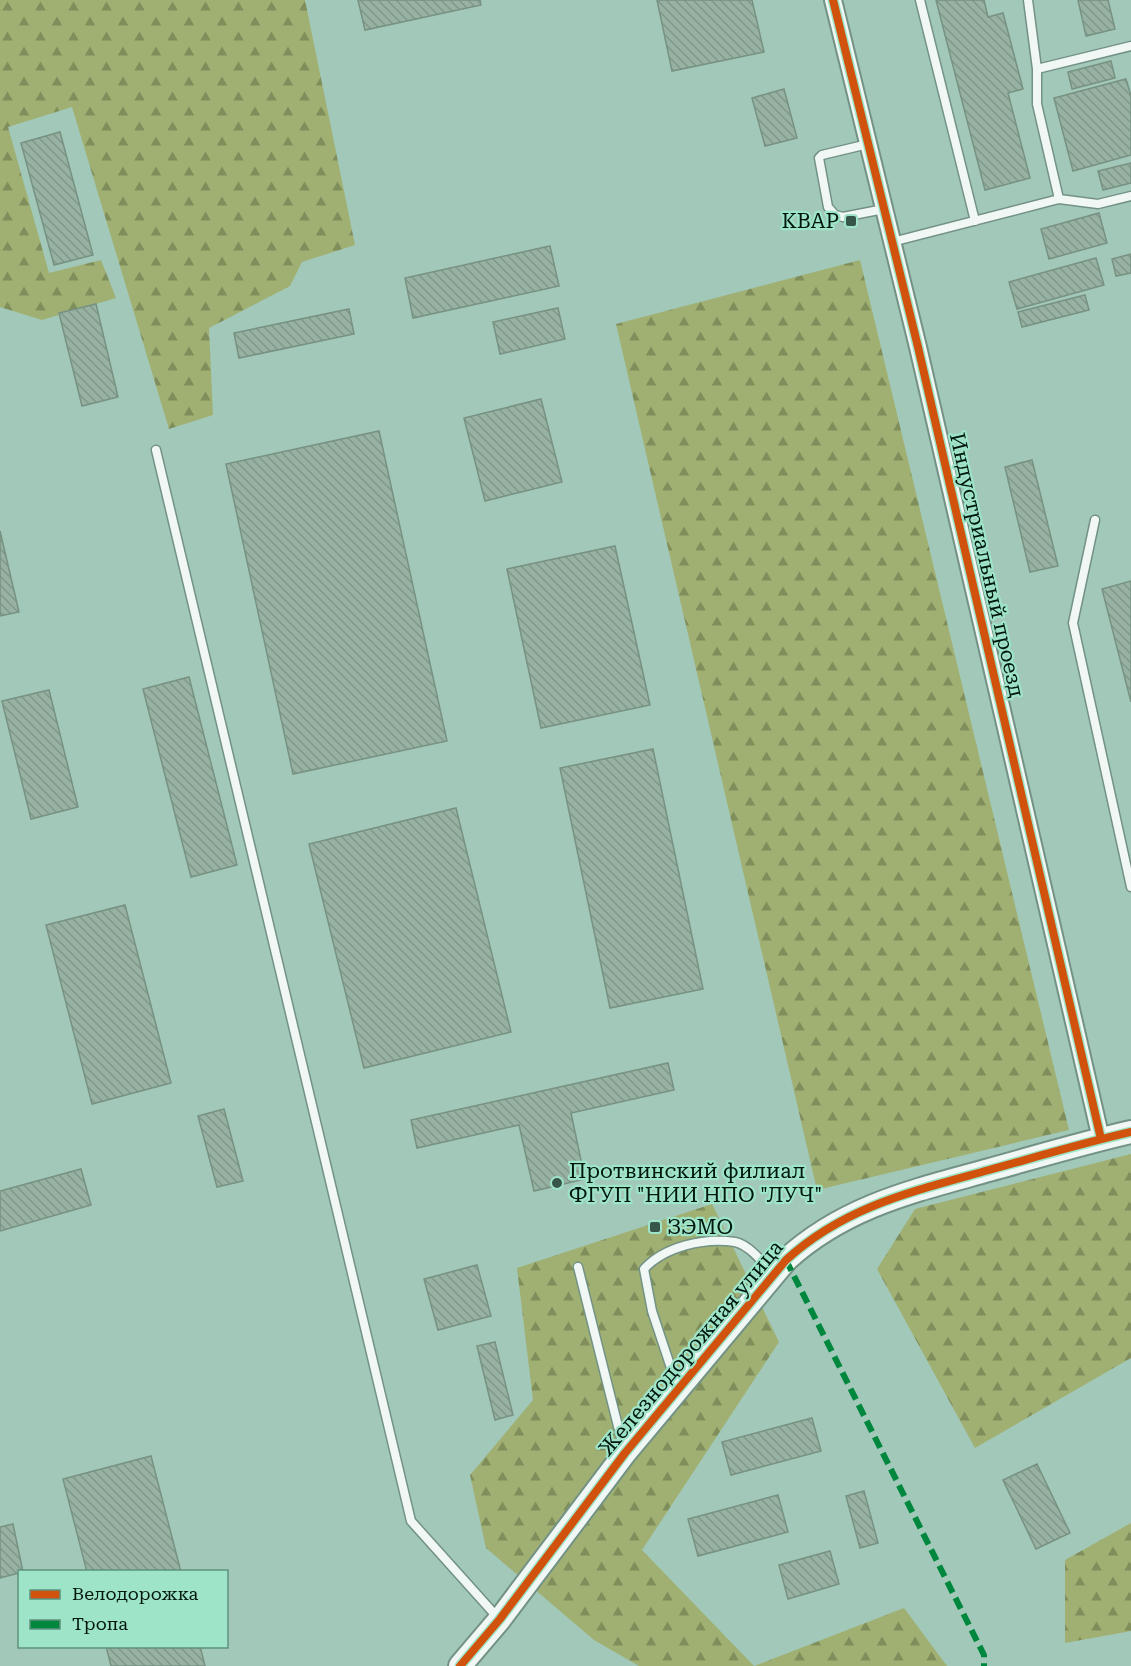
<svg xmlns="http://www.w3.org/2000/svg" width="1131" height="1666" font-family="'Roboto Serif',serif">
	<defs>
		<pattern id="forest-firs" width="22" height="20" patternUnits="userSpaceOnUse" patternTransform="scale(1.5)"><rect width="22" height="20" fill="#a0b072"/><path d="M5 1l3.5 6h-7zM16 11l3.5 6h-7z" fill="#808e5c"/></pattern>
		<pattern id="building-back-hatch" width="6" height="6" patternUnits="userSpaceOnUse" patternTransform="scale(1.5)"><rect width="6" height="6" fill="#97b2a2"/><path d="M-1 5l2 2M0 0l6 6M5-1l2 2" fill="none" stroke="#80988a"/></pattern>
	</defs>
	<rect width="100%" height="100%" fill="#a1c8b8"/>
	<path fill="url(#forest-firs)" d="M 0,0 L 305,0 L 355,245 L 302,262 L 290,286 L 209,328 L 213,415 L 169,429 L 72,107 L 8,127 L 49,273 L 101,260 L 116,298 L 42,320 L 0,307 Z
		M 860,260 L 1069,1130 L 817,1190 L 616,324 Z
		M 1131,1154 L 1131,1358 L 975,1448 L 877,1269 L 915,1209 Z
		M 712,1204 L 779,1342 L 642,1550 L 754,1666 L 904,1608 L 947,1666 L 639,1666 L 594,1640 L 486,1548 L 470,1475 L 533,1400 L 517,1268 Z
		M 1131,1523 L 1131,1631 L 1065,1643 L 1065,1560 Z"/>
	<path fill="url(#building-back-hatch)" stroke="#779182" stroke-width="1.5" d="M 358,0 L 480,0 L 481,5 L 365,30 Z
		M 657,0 L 752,0 L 764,52 L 672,71 Z
		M 936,0 L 984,0 L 988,17 L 1003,13 L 1023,89 L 1008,93 L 1030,178 L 985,190 Z
		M 1078,0 L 1108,0 L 1115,29 L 1086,36 Z
		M 1111,61 L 1115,78 L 1072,89 L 1068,72 Z
		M 1126,79 L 1131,96 L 1131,155 L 1073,171 L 1054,98 Z
		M 784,89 L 797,138 L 765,146 L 752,98 Z
		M 60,132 L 93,255 L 54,265 L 21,143 Z
		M 1131,163 L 1131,183 L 1103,190 L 1098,171 Z
		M 1099,213 L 1107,243 L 1049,259 L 1041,229 Z
		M 550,246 L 559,286 L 413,318 L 405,278 Z
		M 1131,254 L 1131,273 L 1116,276 L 1112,259 Z
		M 1096,258 L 1104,285 L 1017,309 L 1009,282 Z
		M 1085,295 L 1089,310 L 1022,327 L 1018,312 Z
		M 96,304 L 118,397 L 82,406 L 59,313 Z
		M 558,308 L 565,339 L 500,354 L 493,322 Z
		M 349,309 L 354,334 L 239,358 L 234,333 Z
		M 541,399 L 562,482 L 485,501 L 464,418 Z
		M 379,431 L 447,741 L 293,774 L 226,464 Z
		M 1032,460 L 1058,566 L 1030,572 L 1005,467 Z
		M 0,531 L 19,612 L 0,616 Z
		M 615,546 L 650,705 L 541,728 L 507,569 Z
		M 1131,581 L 1131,702 L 1102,589 Z
		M 189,677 L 237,865 L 191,877 L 143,689 Z
		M 49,690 L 78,807 L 31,819 L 2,701 Z
		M 653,749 L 703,989 L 610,1008 L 560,768 Z
		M 456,808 L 511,1032 L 364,1068 L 309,844 Z
		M 125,905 L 171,1083 L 92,1104 L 46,925 Z
		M 668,1063 L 674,1090 L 571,1113 L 585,1179 L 534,1191 L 519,1125 L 417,1148 L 411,1120 Z
		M 224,1109 L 243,1181 L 217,1187 L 198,1116 Z
		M 81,1169 L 91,1205 L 0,1231 L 0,1191 Z
		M 477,1265 L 491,1316 L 438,1330 L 424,1279 Z
		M 495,1342 L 513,1415 L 495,1420 L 477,1346 Z
		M 812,1418 L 821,1451 L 731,1475 L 722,1442 Z
		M 151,1456 L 181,1572 L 87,1572 L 63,1479 Z
		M 1037,1464 L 1070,1533 L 1036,1549 L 1003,1480 Z
		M 864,1491 L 878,1543 L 860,1548 L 846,1496 Z
		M 778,1495 L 788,1532 L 698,1556 L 688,1519 Z
		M 13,1524 L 23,1572 L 0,1578 L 0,1527 Z
		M 830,1551 L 839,1584 L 788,1599 L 779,1565 Z
		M 106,1646 L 200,1646 L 205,1666 L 111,1666 Z"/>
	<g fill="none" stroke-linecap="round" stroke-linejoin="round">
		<g stroke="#739285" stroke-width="11">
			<path id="lane" d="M 920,0 L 975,221
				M 1028,0 L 1037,69
				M 868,144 L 822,155 L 819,158 L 828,207 L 835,215 L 843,217 L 884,209
				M 1059,199 L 1037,104 L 1037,69 L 1131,46
				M 892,242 L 1059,199 L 1098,204 L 1131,196
				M 156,450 L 411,1521 L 499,1619
				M 1095,520 L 1073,623 L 1131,887
				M 578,1267 L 624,1450
				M 677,1386 L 652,1311 L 644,1269 C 664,1247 704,1237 735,1242 C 750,1245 764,1264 773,1275"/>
		</g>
		<g stroke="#739285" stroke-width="20">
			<path id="street" d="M 833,0 L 918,347 L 1101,1139"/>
		</g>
		<g stroke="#739285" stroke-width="26">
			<path id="secondary" d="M 460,1666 L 500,1619 L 625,1453 L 786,1260 C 845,1206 914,1191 989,1170 C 1036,1157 1083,1143 1131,1132"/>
		</g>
		<use href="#lane" stroke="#f1f7f4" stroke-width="8"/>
		<use href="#street" stroke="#f1f7f4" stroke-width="16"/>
		<use href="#secondary" stroke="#f1f7f4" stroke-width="22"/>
		<path stroke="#00873e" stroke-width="6" stroke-dasharray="12 6" stroke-linecap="butt" d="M 786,1260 L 984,1655 L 984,1666"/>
		<g stroke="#9ee4c8" stroke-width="11">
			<path id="cycleway" d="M 833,0 L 918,347 L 1101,1139
				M 460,1666 L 500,1619 L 625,1453 L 786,1260 C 845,1206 914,1191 989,1170 C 1036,1157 1083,1143 1131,1132"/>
		</g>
		<use href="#cycleway" stroke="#d1520c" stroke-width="8"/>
	</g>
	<g fill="#38554a" stroke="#9ee4c8" stroke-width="2">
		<rect x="845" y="215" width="12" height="12" rx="3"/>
		<circle cx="557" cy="1183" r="6"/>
		<rect x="649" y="1221" width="12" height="12" rx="3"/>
	</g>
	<g text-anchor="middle" stroke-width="4.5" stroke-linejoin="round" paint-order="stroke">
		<g font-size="21" fill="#00170e" stroke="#9ee4c8" text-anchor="start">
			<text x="839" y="228" text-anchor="end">КВАР</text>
			<text x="569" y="1178">Протвинский филиал<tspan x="569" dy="24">ФГУП "НИИ НПО "ЛУЧ"</tspan></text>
			<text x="667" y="1234">ЗЭМО</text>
		</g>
		<g font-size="21" fill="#00170e" stroke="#9ee4c8">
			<text transform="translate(987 565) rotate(77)" y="7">Индустриальный проезд</text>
			<text transform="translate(691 1348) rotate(-50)" y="7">Железнодорожная улица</text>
		</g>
	</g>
	<rect x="18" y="1570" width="210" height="78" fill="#9ee4c8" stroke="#5f927e" stroke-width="1.5"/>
	<rect x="30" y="1590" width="30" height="9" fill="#d1520c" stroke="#5f927e" stroke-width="1.5"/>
	<text x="72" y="1600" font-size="18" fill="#00170e">Велодорожка</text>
	<rect x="30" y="1620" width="30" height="9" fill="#00873e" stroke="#5f927e" stroke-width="1.5"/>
	<text x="72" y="1630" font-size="18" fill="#00170e">Тропа</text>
</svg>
